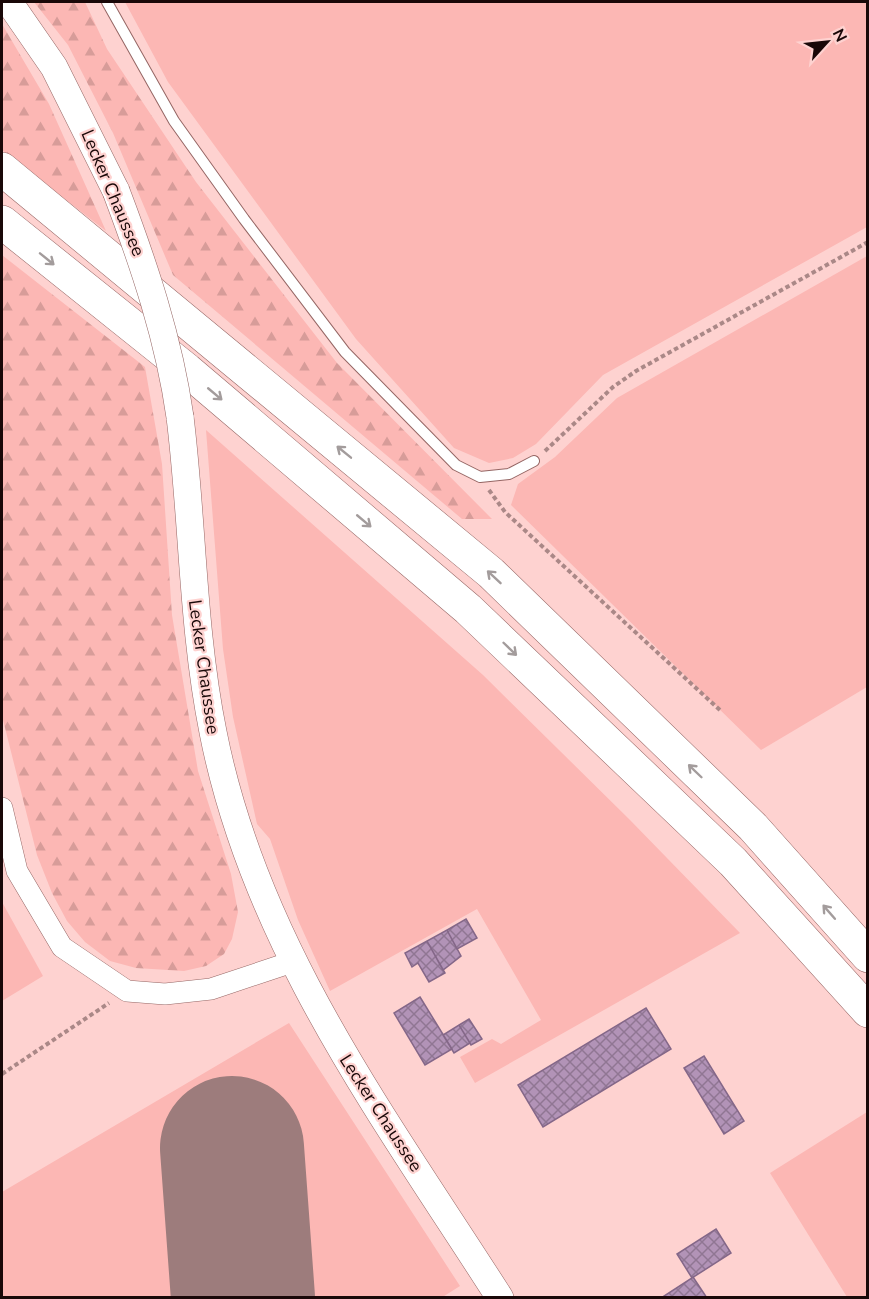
<svg xmlns="http://www.w3.org/2000/svg" width="869" height="1299" font-family="'Nunito Sans',sans-serif">
	<defs>
		<pattern id="forest-firs" width="22" height="20" patternUnits="userSpaceOnUse" patternTransform="scale(1.5)"><rect width="22" height="20" fill="#fcb7b4"/><path d="M5 1l3.5 6h-7zM16 11l3.5 6h-7z" fill="#d79c99"/></pattern>
		<pattern id="building-cross-hatch" width="8" height="8" patternUnits="userSpaceOnUse" patternTransform="scale(1.5)"><rect width="8" height="8" fill="#b293b7"/><path d="M0 0l8 8M0 8l8-8" fill="none" stroke="#907693"/></pattern>
	</defs>
	<rect width="100%" height="100%" fill="#fed2d0"/>
	<path fill="#fcb7b4" d="M 125,2 L 867,2 L 867,227 L 603,375 L 536,444 L 513,458 L 489,463 L 454,448 L 356,339 L 168,82 Z
		M 867,256 L 867,687 L 761,750 L 511,505 L 518,484 L 555,457 L 617,398 Z
		M 206,430 L 483,675 L 630,820 L 740,933 L 475,1083 L 460,1057 L 492,1039 L 501,1044 L 541,1020 L 477,909 L 330,991 L 298,920 L 270,839 L 257,824 L 233,717 L 223,649 Z
		M 2,902 L 43,976 L 2,1001 Z
		M 289,1023 L 460,1286 L 441,1298 L 2,1297 L 2,1192 Z
		M 867,1112 L 867,1297 L 847,1297 L 770,1173 Z"/>
	<path fill="url(#forest-firs)" d="M 34,2 L 85,2 L 107,49 L 196,182 L 337,363 L 492,519 L 462,519 L 173,275 L 113,133 L 68,45 Z
		M 2,24 L 49,104 L 106,231 L 2,150 Z
		M 2,255 L 145,367 L 162,464 L 172,615 L 198,771 L 231,874 L 238,912 L 232,939 L 224,954 L 206,966 L 184,971 L 136,968 L 110,961 L 85,942 L 67,921 L 52,893 L 37,855 L 2,716 Z"/>
	<g fill="none" stroke-linecap="round" stroke-linejoin="round">
		<path stroke="#9d7c7c" stroke-width="144" d="M 232,1148 L 243,1298"/>
	</g>
	<path fill="url(#building-cross-hatch)" stroke="#846788" stroke-width="1.5" d="M 466,919 L 477,938 L 457,949 L 447,930 Z
		M 447,930 L 461,956 L 443,970 L 427,941 Z
		M 427,941 L 445,973 L 429,982 L 418,963 L 412,967 L 405,953 Z
		M 420,997 L 452,1049 L 425,1065 L 394,1013 Z
		M 646,1008 L 671,1049 L 543,1127 L 518,1085 Z
		M 469,1019 L 482,1039 L 471,1045 L 459,1025 Z
		M 459,1025 L 470,1043 L 454,1053 L 443,1035 Z
		M 704,1056 L 744,1121 L 724,1134 L 684,1068 Z
		M 716,1229 L 731,1253 L 692,1278 L 677,1254 Z
		M 693,1277 L 707,1298 L 661,1298 L 692,1278 Z"/>
	<g fill="none" stroke-linecap="round" stroke-linejoin="round">
		<g stroke="#956664" stroke-width="12">
			<path id="service" d="M 107,2 L 174,121 L 244,219 L 345,352 L 456,465 L 480,477 L 509,474 L 534,461"/>
		</g>
		<g stroke="#956664" stroke-width="22">
			<path id="minor" d="M 2,808 L 17,871 L 62,947 L 127,991 L 165,994 L 211,989 L 292,962"/>
		</g>
		<g stroke="#956664" stroke-width="28">
			<path id="tertiary" d="M 9,2 L 54,67 L 116,191
				M 180,417 C 193,522 192,628 213,732 C 255,946 385,1118 500,1298"/>
		</g>
		<g stroke="#956664" stroke-width="34">
			<path id="trunk" d="M 2,169 L 491,573 L 753,827 L 868,956
				M 2,222 L 187,370 L 468,609 L 733,862 L 868,1011"/>
		</g>
		<path stroke="#aa8887" stroke-width="4" stroke-dasharray="4.5 3" stroke-linecap="butt" d="M 545,451 L 613,387 L 636,371 L 868,242
			M 489,490 L 505,512 L 722,712
			M 2,1074 L 109,1003"/>
		<use href="#service" stroke="#fff" stroke-width="10"/>
		<use href="#minor" stroke="#fff" stroke-width="21"/>
		<use href="#tertiary" stroke="#fff" stroke-width="27"/>
		<use href="#trunk" stroke="#fff" stroke-width="33"/>
		<g stroke="#956664" stroke-width="28" stroke-linecap="butt">
			<path id="tertiary-bridge" d="M 116,191 C 144,265 169,339 180,417"/>
		</g>
		<use href="#tertiary-bridge" stroke="#fff" stroke-width="27"/>
	</g>
	<defs><path id="oneway-shaft" d="M-6 0H5M1.5-3L5.5 0L1.5 3" fill="none" stroke-width="1.6" stroke-linecap="round" stroke-linejoin="round" transform="scale(1.5)"/></defs>
	<g stroke="#a39c9c">
		<use href="#oneway-shaft" transform="translate(47 259) rotate(39)"/>
		<use href="#oneway-shaft" transform="translate(215 394) rotate(40)"/>
		<use href="#oneway-shaft" transform="translate(344 452) rotate(-141)"/>
		<use href="#oneway-shaft" transform="translate(364 521) rotate(40)"/>
		<use href="#oneway-shaft" transform="translate(494 577) rotate(-137)"/>
		<use href="#oneway-shaft" transform="translate(510 649) rotate(44)"/>
		<use href="#oneway-shaft" transform="translate(695 771) rotate(-136)"/>
		<use href="#oneway-shaft" transform="translate(829 912) rotate(-131)"/>
	</g>
	<g text-anchor="middle" stroke-width="4.5" stroke-linejoin="round" paint-order="stroke">
		<g font-size="18" fill="#190808" stroke="#fed2d0">
			<text transform="translate(113 193) rotate(67)" y="6">Lecker Chaussee</text>
			<text transform="translate(204 667) rotate(82)" y="6">Lecker Chaussee</text>
			<text transform="translate(381 1113) rotate(57)" y="6">Lecker Chaussee</text>
		</g>
	</g>
	<rect width="869" height="1299" fill="none" stroke="#190808" stroke-width="6"/>
	<g transform="translate(827 42) rotate(63)" stroke="#fed2d0" stroke-width="4.5" paint-order="stroke">
	<path d="M0-4.5L10 22L0 15L-10 22Z" fill="#190808"/>
	<text y="-9" font-size="16" font-weight="bold" text-anchor="middle" fill="#190808">N</text>
	</g>
</svg>
